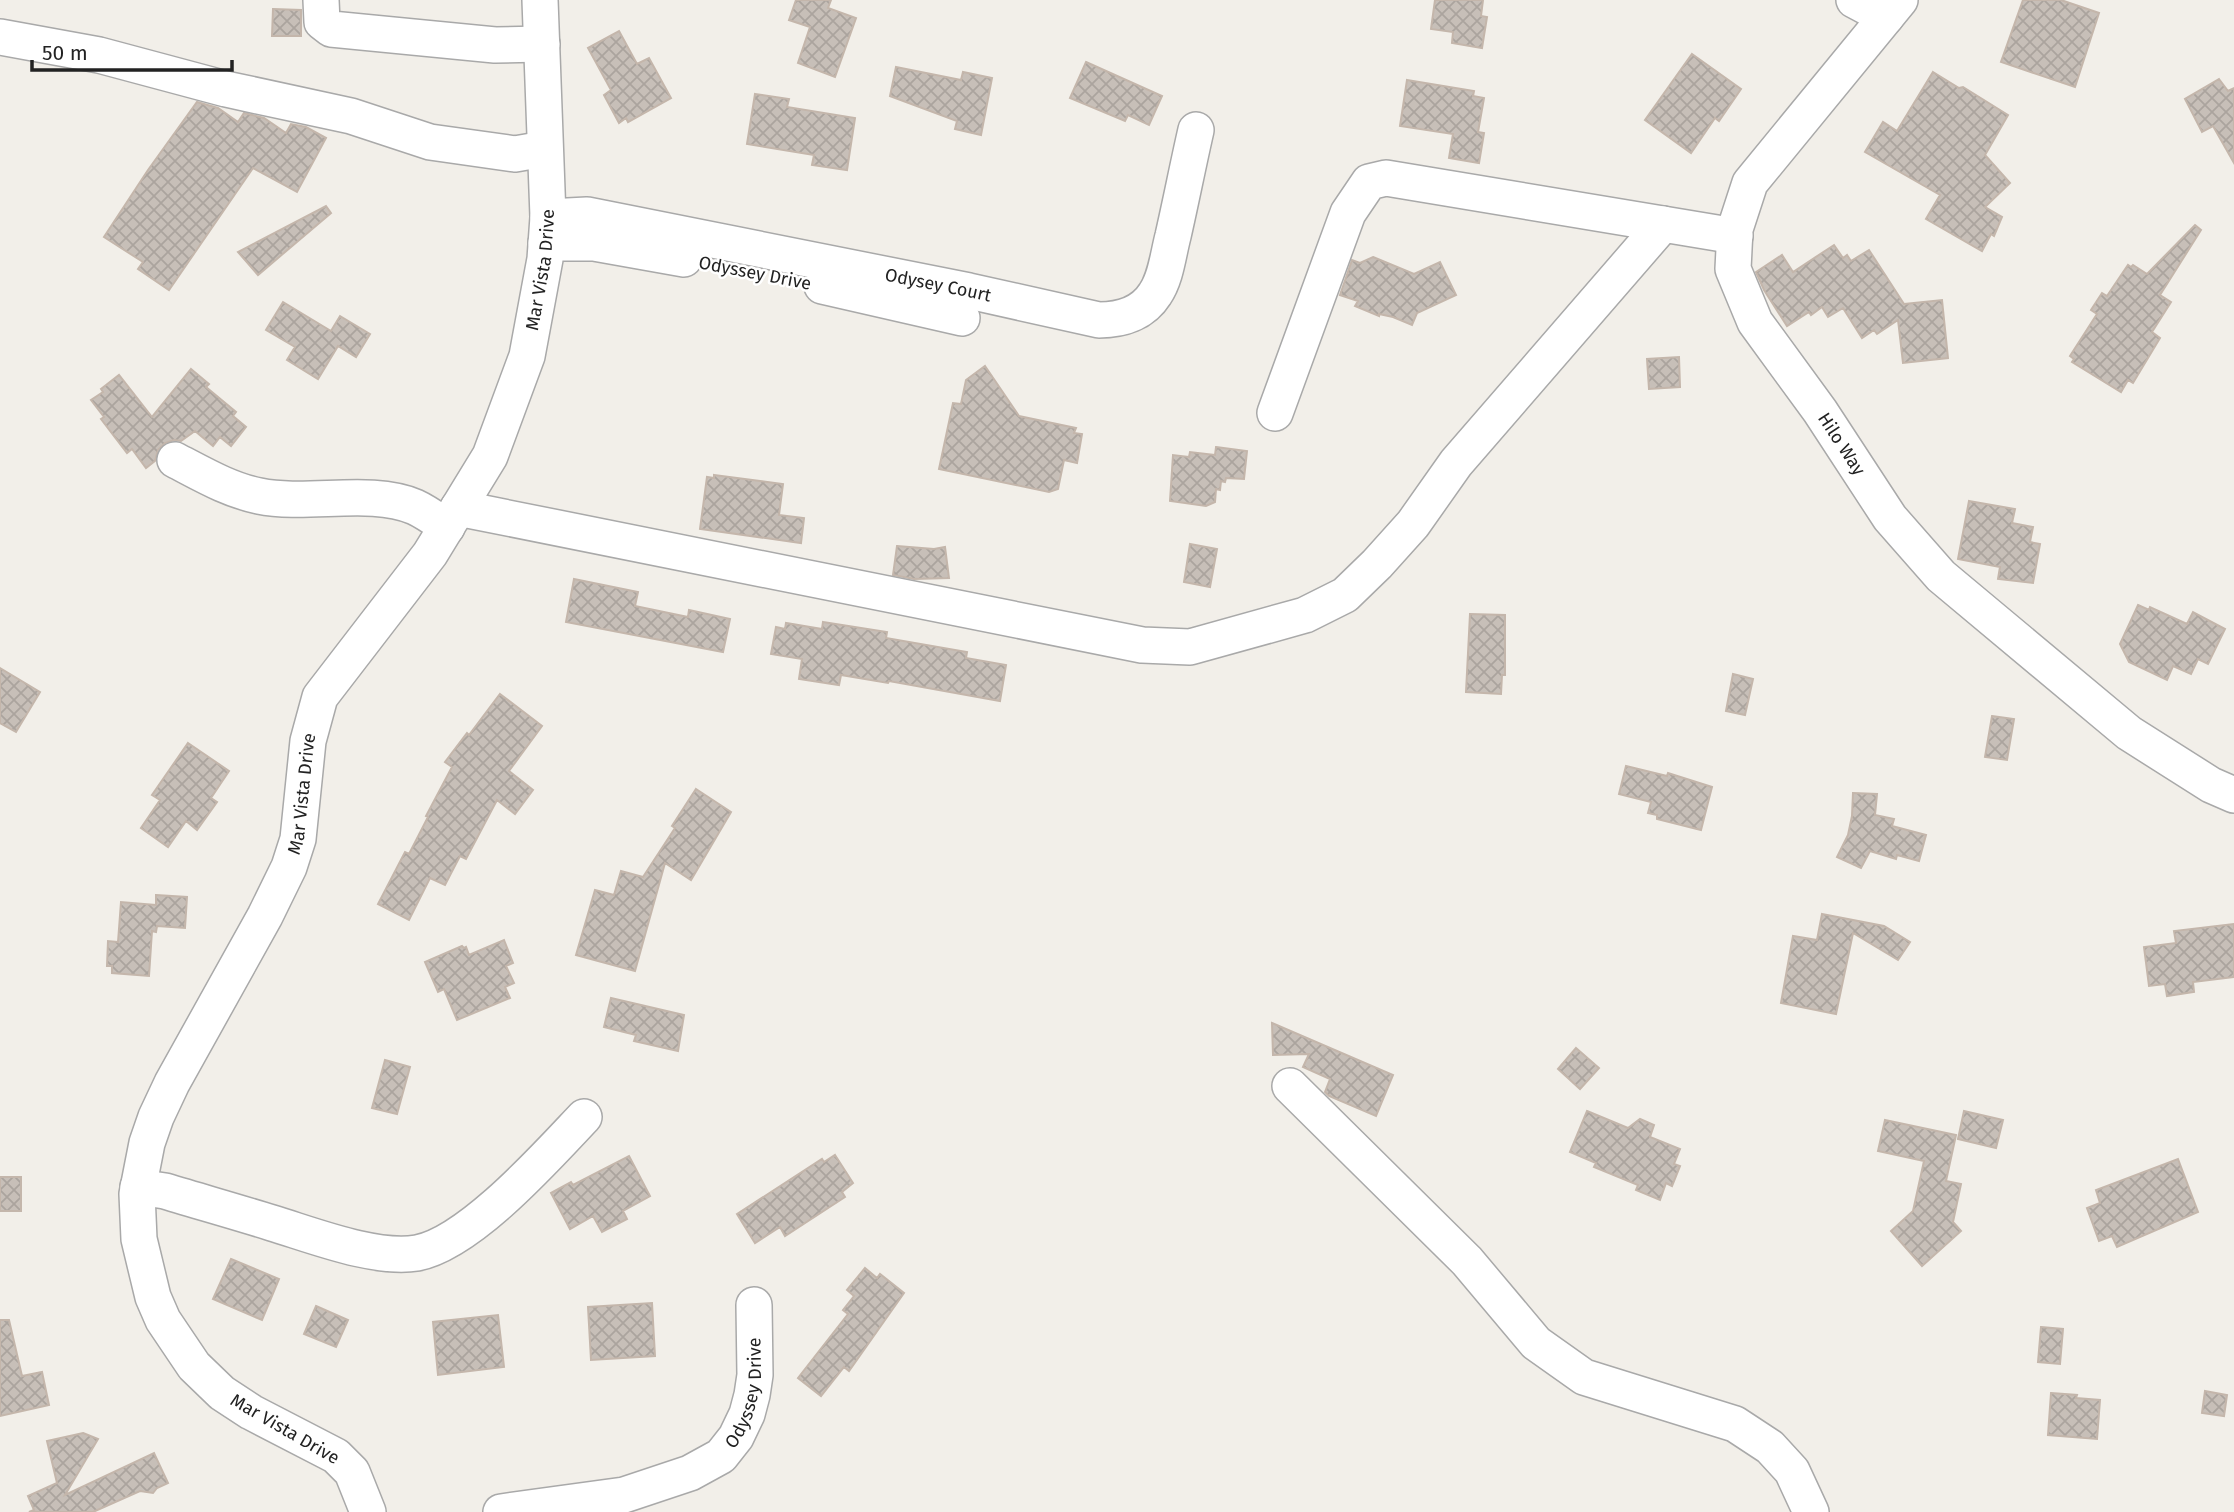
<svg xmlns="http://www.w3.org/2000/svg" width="2234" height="1512" font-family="'Fira Sans',sans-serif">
	<defs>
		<pattern id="building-cross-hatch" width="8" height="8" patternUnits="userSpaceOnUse" patternTransform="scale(1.75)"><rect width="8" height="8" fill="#c7bfb8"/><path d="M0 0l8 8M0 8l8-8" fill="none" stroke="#aba49e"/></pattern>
	</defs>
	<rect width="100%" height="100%" fill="#f2efe9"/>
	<path fill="url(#building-cross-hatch)" stroke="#c4b6ab" stroke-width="2" d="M 796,0 L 831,0 L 828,8 L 856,18 L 835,77 L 798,63 L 810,27 L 789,20 Z
		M 1435,0 L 1483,0 L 1481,16 L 1487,17 L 1482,48 L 1452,43 L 1453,32 L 1431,29 Z
		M 2023,0 L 2061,0 L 2099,13 L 2075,87 L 2001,62 Z
		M 273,9 L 301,10 L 301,36 L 272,36 Z
		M 619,31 L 637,64 L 649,58 L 671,98 L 628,122 L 626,118 L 619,123 L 604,95 L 611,90 L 588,48 Z
		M 1692,54 L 1741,89 L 1719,121 L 1715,118 L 1691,153 L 1645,120 Z
		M 1086,62 L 1162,96 L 1149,125 L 1128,115 L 1125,121 L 1070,98 Z
		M 896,67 L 961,80 L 963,72 L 992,78 L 981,135 L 955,129 L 957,121 L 890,96 Z
		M 1933,72 L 1959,88 L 1963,87 L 2008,115 L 1985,155 L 2010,183 L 1985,207 L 2002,217 L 1994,236 L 1991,234 L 1982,251 L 1926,219 L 1940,195 L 1865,152 L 1883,122 L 1897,131 Z
		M 2219,79 L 2228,91 L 2234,88 L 2234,163 L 2213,126 L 2202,132 L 2185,99 Z
		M 1407,80 L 1474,91 L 1473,96 L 1484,98 L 1478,132 L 1484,133 L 1479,163 L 1449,158 L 1453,134 L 1400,126 Z
		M 755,94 L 789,99 L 787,107 L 855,118 L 847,170 L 812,165 L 814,155 L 747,144 Z
		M 197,102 L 218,108 L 238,122 L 244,113 L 264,118 L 286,133 L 291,124 L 306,127 L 326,138 L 297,192 L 253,168 L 169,290 L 138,269 L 143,262 L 104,237 L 148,170 Z
		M 326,206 L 331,213 L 258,275 L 238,252 Z
		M 2195,225 L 2201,230 L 2160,295 L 2171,302 L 2152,332 L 2160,338 L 2133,383 L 2128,380 L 2121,392 L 2072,362 L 2074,359 L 2070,356 L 2097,314 L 2091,310 L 2102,293 L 2107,296 L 2128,265 L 2131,267 L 2133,265 L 2147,274 Z
		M 1834,245 L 1843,258 L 1847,255 L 1851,261 L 1869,250 L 1904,304 L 1942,300 L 1948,358 L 1903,363 L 1898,320 L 1877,334 L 1874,330 L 1862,338 L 1843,308 L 1828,317 L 1822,307 L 1811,315 L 1809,312 L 1787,326 L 1764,290 L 1756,272 L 1782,255 L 1793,272 Z
		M 1373,257 L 1414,274 L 1440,262 L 1456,295 L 1417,313 L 1412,325 L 1393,317 L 1379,314 L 1379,316 L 1355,306 L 1358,301 L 1340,295 L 1352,260 L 1360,263 Z
		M 283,302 L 331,331 L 340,316 L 370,334 L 356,357 L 338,346 L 318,379 L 287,360 L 295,347 L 266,330 Z
		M 1679,357 L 1680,387 L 1649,389 L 1647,359 Z
		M 985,366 L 1019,416 L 1076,428 L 1074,433 L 1082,434 L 1077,463 L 1064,460 L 1058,489 L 1049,492 L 939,469 L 953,403 L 961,404 L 966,380 Z
		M 191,369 L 209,384 L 206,387 L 236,412 L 233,416 L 246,427 L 231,446 L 220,437 L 213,446 L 195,431 L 181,441 L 174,440 L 165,443 L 158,450 L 155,461 L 146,468 L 132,449 L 127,453 L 101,419 L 104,417 L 91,400 L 103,392 L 101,389 L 119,375 L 152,417 Z
		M 1216,447 L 1247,451 L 1244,479 L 1226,478 L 1225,482 L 1221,481 L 1220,490 L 1216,489 L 1215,502 L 1206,506 L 1170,501 L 1173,455 L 1189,457 L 1190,452 L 1215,455 Z
		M 714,475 L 783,484 L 779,515 L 804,518 L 801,543 L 700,529 L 707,477 L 714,478 Z
		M 1969,501 L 2015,509 L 2012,523 L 2033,527 L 2030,542 L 2040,544 L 2033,583 L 1998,579 L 2000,567 L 1958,559 Z
		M 1190,544 L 1217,549 L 1210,587 L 1184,582 Z
		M 897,546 L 934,549 L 945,547 L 949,578 L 914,579 L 893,575 Z
		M 574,579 L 638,592 L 635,606 L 688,617 L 689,610 L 730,619 L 723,652 L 566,622 Z
		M 2138,605 L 2149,610 L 2150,607 L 2187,624 L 2193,612 L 2225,629 L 2208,664 L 2198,659 L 2191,674 L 2173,666 L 2167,680 L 2129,662 L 2120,644 Z
		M 1470,614 L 1505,615 L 1505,675 L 1502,675 L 1501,694 L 1466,692 Z
		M 823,622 L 887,632 L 886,638 L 967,652 L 966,658 L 1006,665 L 1000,701 L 889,681 L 888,683 L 841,675 L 839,685 L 799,679 L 802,659 L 771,654 L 776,627 L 785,629 L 786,623 L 822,629 Z
		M 0,668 L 40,692 L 16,732 L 0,723 Z
		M 1733,674 L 1753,679 L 1745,715 L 1726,711 Z
		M 500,694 L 542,726 L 509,771 L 533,790 L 515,814 L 497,800 L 466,859 L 460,856 L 445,885 L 430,878 L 409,920 L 378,904 L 405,852 L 409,854 L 428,817 L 426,816 L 452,767 L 445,762 L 467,733 L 469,735 Z
		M 1992,716 L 2014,719 L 2007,760 L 1985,757 Z
		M 188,743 L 229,771 L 211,798 L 217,802 L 197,830 L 186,821 L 168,847 L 141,828 L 160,800 L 152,795 Z
		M 1626,766 L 1667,776 L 1668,773 L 1712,787 L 1701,830 L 1657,819 L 1657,815 L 1648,813 L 1651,802 L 1619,794 Z
		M 696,789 L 731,812 L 691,880 L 665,863 L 635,971 L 576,955 L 595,890 L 614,895 L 621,871 L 643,877 L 675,828 L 672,826 Z
		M 1853,793 L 1877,794 L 1875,815 L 1894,819 L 1892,826 L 1926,835 L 1919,861 L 1897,855 L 1896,859 L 1870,851 L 1861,868 L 1837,857 L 1848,835 L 1852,816 Z
		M 156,895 L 187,897 L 185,928 L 157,926 L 156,932 L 152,931 L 149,976 L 112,973 L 112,966 L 107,966 L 108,941 L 118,942 L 121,902 L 156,905 Z
		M 1822,914 L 1884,926 L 1910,942 L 1898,960 L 1853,933 L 1836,1014 L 1781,1003 L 1793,936 L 1817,940 Z
		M 2234,924 L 2234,977 L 2193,982 L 2194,992 L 2167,996 L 2165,984 L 2149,986 L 2144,947 L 2176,943 L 2174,931 Z
		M 504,940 L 513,963 L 506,966 L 514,983 L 505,987 L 510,998 L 457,1020 L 444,989 L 438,992 L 425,962 L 462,946 L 464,948 L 466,947 L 469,955 Z
		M 611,998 L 684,1015 L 678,1051 L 634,1041 L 636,1035 L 604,1027 Z
		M 1272,1023 L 1393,1075 L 1376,1116 L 1329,1096 L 1325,1092 L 1330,1079 L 1303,1067 L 1309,1054 L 1273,1055 Z
		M 1576,1048 L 1599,1068 L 1580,1089 L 1558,1069 Z
		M 385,1060 L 410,1067 L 397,1114 L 372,1108 Z
		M 1587,1111 L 1628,1128 L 1640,1119 L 1654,1125 L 1650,1137 L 1680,1149 L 1674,1164 L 1680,1166 L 1672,1186 L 1666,1183 L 1660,1200 L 1636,1190 L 1638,1185 L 1594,1167 L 1596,1163 L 1570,1152 Z
		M 1964,1111 L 2003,1120 L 1996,1148 L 1958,1139 Z
		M 1885,1120 L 1956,1135 L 1946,1181 L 1961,1184 L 1953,1222 L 1961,1231 L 1922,1266 L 1891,1231 L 1913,1211 L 1924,1161 L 1878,1151 Z
		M 835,1155 L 853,1183 L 842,1192 L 845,1197 L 785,1236 L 780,1227 L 755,1243 L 737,1214 L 822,1159 L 824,1162 Z
		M 629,1156 L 650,1196 L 623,1211 L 627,1219 L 602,1232 L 593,1216 L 570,1229 L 551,1193 L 571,1182 L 573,1185 Z
		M 2178,1159 L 2198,1212 L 2117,1247 L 2112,1236 L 2099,1241 L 2087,1208 L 2100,1203 L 2096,1190 Z
		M 0,1177 L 21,1177 L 21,1211 L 0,1211 Z
		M 231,1259 L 279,1279 L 262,1320 L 213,1299 Z
		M 865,1268 L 877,1278 L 880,1274 L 904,1293 L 849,1371 L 844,1367 L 821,1396 L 798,1378 L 848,1314 L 843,1310 L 854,1296 L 847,1290 Z
		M 652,1303 L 655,1356 L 591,1360 L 588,1307 Z
		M 316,1306 L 348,1320 L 336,1347 L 304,1334 Z
		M 498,1315 L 504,1367 L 438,1375 L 433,1322 Z
		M 0,1320 L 9,1320 L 22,1376 L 42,1372 L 49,1405 L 0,1416 Z
		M 2041,1327 L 2063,1329 L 2060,1364 L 2038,1362 Z
		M 2205,1391 L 2227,1395 L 2224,1416 L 2202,1413 Z
		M 2051,1393 L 2077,1395 L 2076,1398 L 2100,1400 L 2097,1439 L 2048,1435 Z
		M 83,1433 L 98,1439 L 65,1495 L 154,1453 L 168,1483 L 157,1488 L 153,1493 L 140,1491 L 93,1512 L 29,1512 L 34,1510 L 28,1496 L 57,1483 L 47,1441 Z"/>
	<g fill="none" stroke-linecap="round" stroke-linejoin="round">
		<g stroke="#a9a9a9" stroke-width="38">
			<g id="minor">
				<path d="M 321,0 L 322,22 L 331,29 L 495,45 L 542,44"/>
				<path d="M 1854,0 L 1886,17"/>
				<path id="s1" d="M 1900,0 L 1750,183 L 1735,229 L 1733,269 L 1755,322 L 1820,411 L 1890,518 L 1941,576 L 2129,733 L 2211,785 L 2234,795"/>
				<path d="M 0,37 L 99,55 L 226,89 L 351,116 L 430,142 L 515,154 L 544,149"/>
				<path id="s2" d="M 548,217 L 587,215 L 969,291 L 1099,320 C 1122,320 1143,313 1155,294 C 1166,278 1168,255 1173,236 C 1181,201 1188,165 1196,130"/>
				<path d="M 546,243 L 594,243 L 684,259"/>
				<path d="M 822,286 L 962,318"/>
				<path d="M 1275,413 L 1348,213 L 1369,182 L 1386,178 L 1735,236"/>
				<path d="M 175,460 C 202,474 229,490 259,496 C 308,506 371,488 415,507 C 426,512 437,520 447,527"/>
				<path d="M 458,508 L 1142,645 L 1190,647 L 1305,615 L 1345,595 L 1377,564 L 1413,524 L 1456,463 L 1663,224"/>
				<path d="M 1290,1086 L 1467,1261 L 1536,1343 L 1584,1377 L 1735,1424 L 1770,1447 L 1792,1471 L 1811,1512"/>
				<path d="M 138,1187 L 165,1191 C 201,1202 237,1212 272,1223 C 312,1235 375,1260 417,1253 C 470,1243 547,1156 584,1117"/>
				<path id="s3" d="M 368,1512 L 352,1472 L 336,1456 L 251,1412 L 222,1393 L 194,1366 L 163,1320 L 153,1297 L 139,1239 L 137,1194 L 147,1143 L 156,1117 L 172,1083 L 265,916 L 289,867 L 298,839 L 308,741 L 320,697 L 430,554 L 490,456 L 527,356 L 545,259 L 548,217 L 540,0"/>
				<path id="s4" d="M 501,1512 L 624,1495 L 690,1473 L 721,1456 L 736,1437 L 747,1414 L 752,1395 L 755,1375 L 754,1305"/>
			</g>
		</g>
		<use href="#minor" stroke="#fff" stroke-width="35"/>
	</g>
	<g text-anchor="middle" stroke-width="5" stroke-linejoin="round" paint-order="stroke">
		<g font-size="18" fill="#222" stroke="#fff">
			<text dy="6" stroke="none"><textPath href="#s3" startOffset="1446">Mar Vista Drive</textPath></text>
			<text transform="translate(755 273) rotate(11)" y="6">Odyssey Drive</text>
			<text dy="6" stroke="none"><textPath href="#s2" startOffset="397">Odysey Court</textPath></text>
			<text dy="6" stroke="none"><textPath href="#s1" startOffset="532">Hilo Way</textPath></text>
			<text dy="6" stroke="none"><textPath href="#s3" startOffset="858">Mar Vista Drive</textPath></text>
			<text dy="6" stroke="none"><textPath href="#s4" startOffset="299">Odyssey Drive</textPath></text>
			<text transform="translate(285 1429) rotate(30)" y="6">Mar Vista Drive</text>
		</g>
	</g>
	<path d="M32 60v10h200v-10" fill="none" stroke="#222222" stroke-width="3.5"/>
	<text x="42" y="60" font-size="21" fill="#222222" stroke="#ffffff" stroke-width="5" paint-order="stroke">50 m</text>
</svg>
